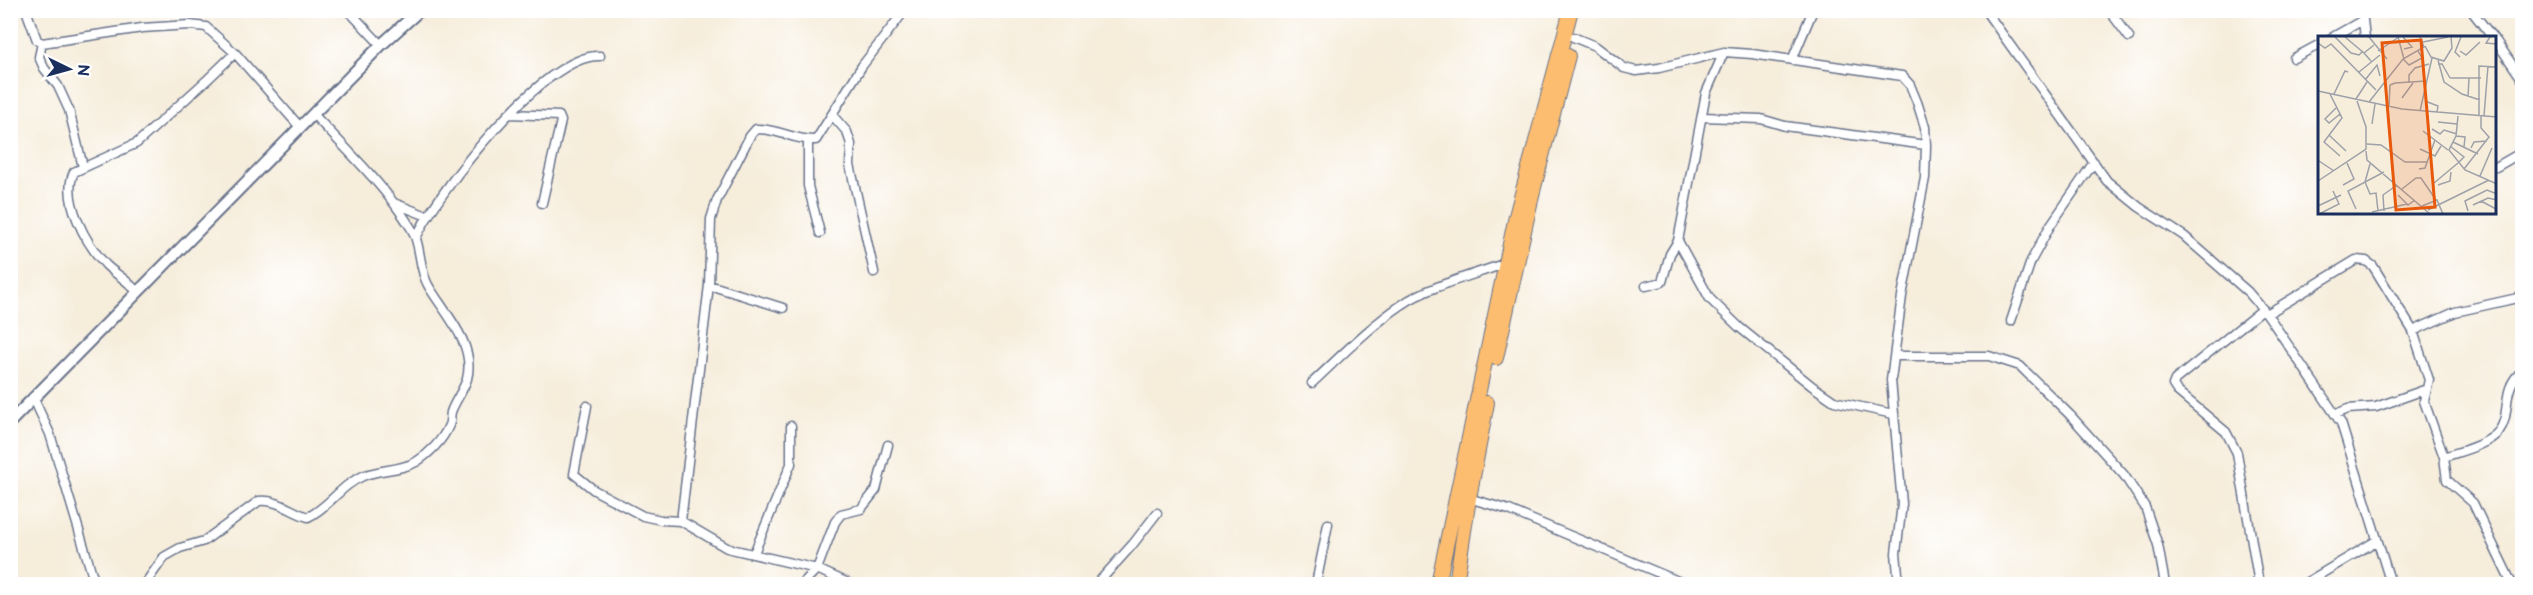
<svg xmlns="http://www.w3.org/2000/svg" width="2533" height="595" font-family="'Balsamiq Sans',sans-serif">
	<rect width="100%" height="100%" fill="#fff"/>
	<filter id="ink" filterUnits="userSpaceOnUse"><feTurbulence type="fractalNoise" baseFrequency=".0167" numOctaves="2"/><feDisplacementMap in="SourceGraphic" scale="12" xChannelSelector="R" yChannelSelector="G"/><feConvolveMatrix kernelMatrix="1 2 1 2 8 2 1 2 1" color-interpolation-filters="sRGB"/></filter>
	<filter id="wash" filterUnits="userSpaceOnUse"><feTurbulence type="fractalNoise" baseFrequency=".008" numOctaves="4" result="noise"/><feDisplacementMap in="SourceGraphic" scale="24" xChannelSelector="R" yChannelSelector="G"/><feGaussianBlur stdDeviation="1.35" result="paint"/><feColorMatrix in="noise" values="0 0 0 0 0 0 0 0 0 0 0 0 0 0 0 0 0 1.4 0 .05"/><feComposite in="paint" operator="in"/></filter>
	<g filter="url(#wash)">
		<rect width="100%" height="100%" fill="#f6eddb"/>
	</g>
	<g filter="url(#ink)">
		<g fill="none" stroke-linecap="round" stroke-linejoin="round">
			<g stroke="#68728a" stroke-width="11">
				<path id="minor" d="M 26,10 L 37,40 L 42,43 L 142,28 L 190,25 L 206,27 L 235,53 L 300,127
					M 348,10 L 381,45
					M 1985,10 L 2107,181 L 2139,207 L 2184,236 L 2248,292 L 2267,314 L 2341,423 L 2391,584
					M 2109,10 L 2129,37
					M 2471,10 L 2493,38
					M 2363,20 L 2365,38
					M 1573,37 L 1595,46 L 1624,68 L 1636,71 L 1659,68 L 1724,52 L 1752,54 L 1902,76 L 1910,85 L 1917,102 L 1925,127 L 1926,145 L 1925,178 L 1902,296 L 1891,380 L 1902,504 L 1896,553 L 1899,584
					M 2331,38 L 2363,20 L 2362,10
					M 2496,41 L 2522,79
					M 42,43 L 39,57 L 44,68 L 58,86 L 69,110 L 83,167
					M 2294,58 L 2320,44
					M 1792,60 L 1813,10
					M 510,114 L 559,116 L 561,121 L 542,203
					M 833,116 L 847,132 L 851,144 L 850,165 L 874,272
					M 1702,117 L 1761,119 L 1785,126 L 1926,145
					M 808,140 L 808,186 L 820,233
					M 2496,167 L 2522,152
					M 394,203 L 427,216
					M 416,238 C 438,191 545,53 600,56
					M 1678,241 L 1710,299 L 1739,327 L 1812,386 L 1834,401 L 1893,414
					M 709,285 L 783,308
					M 1646,286 L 1662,282 L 1670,254 L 1678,241 L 1706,93 L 1724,52
					M 137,292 C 127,279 116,275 106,265 C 86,244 61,199 74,172 L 137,143 L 208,79 L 235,53
					M 2267,314 L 2356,260 L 2366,261 L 2373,266 L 2413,331 L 2429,380 L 2424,401 L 2444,457 C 2461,451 2488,445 2499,431 C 2512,414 2500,389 2522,371
					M 2011,321 L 2031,261 L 2050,226 L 2094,162
					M 2413,331 L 2455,312 L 2522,297
					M 1895,356 L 1989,356 L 2020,366 L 2070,415 L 2124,475 L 2145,507 L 2158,545 L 2165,584
					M 1312,383 C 1341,356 1370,326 1403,304 C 1427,287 1477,274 1506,263
					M 33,397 L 50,434 L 95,584
					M 587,406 L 574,474 L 594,490 L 643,516 L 661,520 L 681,521 L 727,548 L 817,569 L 850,584
					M 2336,414 L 2348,409 L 2376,407 L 2427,389
					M 2444,457 L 2447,480 L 2473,503 L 2512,584
					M 1465,497 L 1509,510 L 1685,584
					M 681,521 L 709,285 L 711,219 L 717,200 L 750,136 L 756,129 C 777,128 795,141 816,140 L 862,66 L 905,10
					M 754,553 L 791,464 L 791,426
					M 145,584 L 164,557 L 180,548 L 204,541 L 259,501 C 278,499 291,512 308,517 C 329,507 341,485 363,476 C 379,469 400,471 416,462 C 429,454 443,440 449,425 C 451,421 450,416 451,412 C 455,401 463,391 467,379 C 476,343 444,313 428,285 C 418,267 422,246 411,228 C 385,186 347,150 313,114
					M 802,584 L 817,569 L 835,522 L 841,514 L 861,509 L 876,490 L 888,445
					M 1097,584 L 1133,544 L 1157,513
					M 1316,584 L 1328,524
					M 2259,584 L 2237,453 L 2226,432 L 2177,391 L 2173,385 L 2175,380 L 2263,309
					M 2304,584 L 2376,541"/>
			</g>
			<g stroke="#68728a" stroke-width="14">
				<path id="tertiary" d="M 10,422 L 381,45 L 420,10"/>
			</g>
			<g stroke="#68728a" stroke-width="16">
				<path id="primary" d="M 1496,358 L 1532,195 L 1568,56
					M 1438,584 L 1516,216 L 1571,10
					M 1456,584 L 1469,498 L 1487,403"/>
			</g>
			<use href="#minor" stroke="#fff" stroke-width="8"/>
			<use href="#tertiary" stroke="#fff" stroke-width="10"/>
			<use href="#primary" stroke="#fcbd6f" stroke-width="14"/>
		</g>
	</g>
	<g transform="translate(2318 36)">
		<rect width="178" height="178" fill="#f6eddb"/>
		<path fill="none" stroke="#9ea1a9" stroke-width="1.5" d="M 17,1 L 33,17 L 41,19 L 45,15M 27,1 L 46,17M 51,1 L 69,23M 80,1 L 86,23M 85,1 L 94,11 L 86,13M 172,1 L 168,7 L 179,8M 105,6 L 130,1M 0,7 L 7,12 L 13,8 L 58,54M 107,10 L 113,21 L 126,25 L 134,12 L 133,1M 60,15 L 81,1M 142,15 L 148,19 L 162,6M 142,21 L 137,16 L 143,1M 85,23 L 91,29 L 104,22 L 100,15M 120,24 L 126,46 L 144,58 L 162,64M 53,25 L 46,17 L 56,9M 120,28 L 124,28 L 132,42M 41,36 L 62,19M 132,42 L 163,42M 47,44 L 59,29 L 62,40M 77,47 L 108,45M 91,47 L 91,39 L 97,32 L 111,28M 0,55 L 84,73 L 179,81M 12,58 L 24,82 L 6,106 L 22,120M 16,58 L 27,35 L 30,36M 150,61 L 151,42M 84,62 L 95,47M 38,63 L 49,46M 107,65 L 120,70 L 119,76M 51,66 L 85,23 L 106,11 L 102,1M 71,70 L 72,49 L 77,47M 18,72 L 7,83 L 11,87 L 22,78M 102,75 L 114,22M 161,79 L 161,30 L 179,31M 140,80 L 138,100 L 131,114 L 147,134 L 179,148M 166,80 L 170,30M 120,86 L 139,88M 54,88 L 57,68M 114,93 L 122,98 L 126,94 L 139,98M 105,95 L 130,114M 11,99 L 28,115M 138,100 L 147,101 L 146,111M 135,106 L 160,118M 49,108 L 63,109 L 87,126 L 109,126M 132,110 L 146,121 L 140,127M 153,112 L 156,106 L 169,105M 102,113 L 117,120 L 123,110M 48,115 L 49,124 L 112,178M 1,125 L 16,135M 52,128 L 47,146 L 52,158 L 58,157 L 60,175M 101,133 L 107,132 L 117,104M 146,133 L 171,101 L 163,92 L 163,80M 162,140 L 174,112M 0,145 L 48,113 L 48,91 L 39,65M 116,147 L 140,127M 25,149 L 36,143 L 29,127M 120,149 L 132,145 L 133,136M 84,153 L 98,142 L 103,142 L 118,164M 80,159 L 90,169 L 97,164M 163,165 L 178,173 L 178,178M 155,169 L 170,162 L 179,164M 0,170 L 23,159M 104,170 L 119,164 L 125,178M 38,173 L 30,155 L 66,136M 110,174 L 171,144M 66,175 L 65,159 L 79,149M 150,175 L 147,165 L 169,154 L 179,158M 54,176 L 89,168M 1,178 L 21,168 L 15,155"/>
		<path fill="#e8590c" fill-opacity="0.15" stroke="#e8590c" stroke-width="3" d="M 103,4 L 117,171 L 78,174 L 64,7 Z"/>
		<rect width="178" height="178" fill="none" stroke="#1b2f5e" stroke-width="3"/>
	</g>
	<rect width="2533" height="595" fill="none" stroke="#fff" stroke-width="36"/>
	<g transform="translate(69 69) rotate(95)" stroke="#ffffff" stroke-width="4.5" paint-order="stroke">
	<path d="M0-4.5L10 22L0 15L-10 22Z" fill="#1b2f5e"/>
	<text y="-9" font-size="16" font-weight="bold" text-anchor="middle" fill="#1b2f5e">N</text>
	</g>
</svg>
